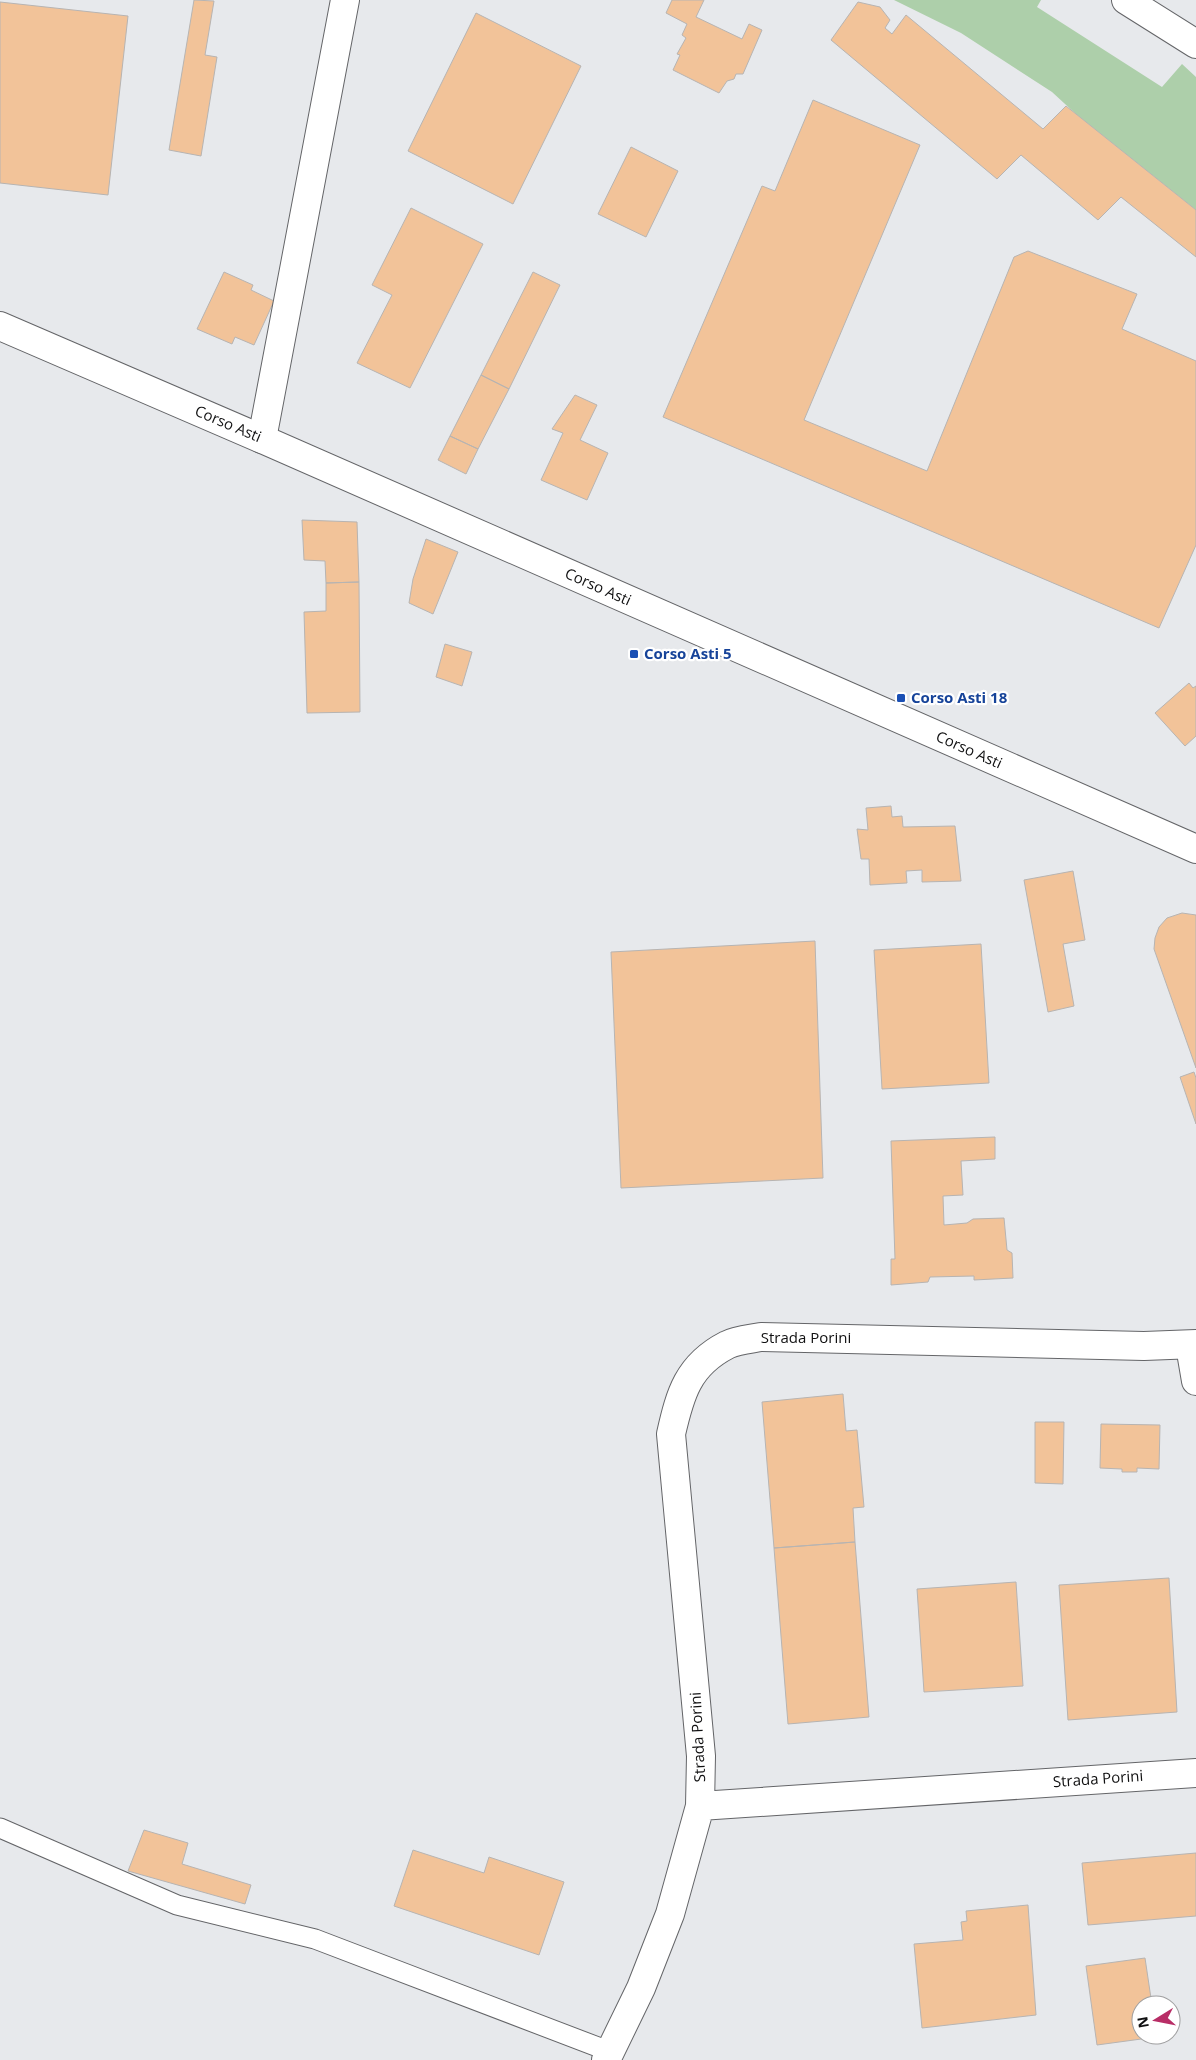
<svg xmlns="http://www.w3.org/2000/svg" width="1196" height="2060" font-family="'Open Sans',sans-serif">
	<rect width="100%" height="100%" fill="#e7e9ec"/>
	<path fill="#adcfaa" d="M 894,0 L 1041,0 L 1037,7 L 1162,87 L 1182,64 L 1196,77 L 1196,210 L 1077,115 L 1052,92 L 961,33 Z"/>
	<path fill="#f2c399" stroke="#b7b4b2" d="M 194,0 L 214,1 L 205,55 L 217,57 L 201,156 L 169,150 Z
		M 672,0 L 704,0 L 696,17 L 742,39 L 749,24 L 762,30 L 743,74 L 736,74 L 734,79 L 727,81 L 719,93 L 673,70 L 680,55 L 677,54 L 686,38 L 682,35 L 687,24 L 666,13 Z
		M 0,2 L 128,16 L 108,195 L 0,183 Z
		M 858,2 L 880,7 L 890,20 L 885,28 L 892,34 L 906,15 L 1043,129 L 1066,106 L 1196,210 L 1196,257 L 1121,197 L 1098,220 L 1021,155 L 997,179 L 831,40 Z
		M 476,13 L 581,66 L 513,204 L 408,151 Z
		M 813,100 L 920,145 L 804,420 L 927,471 L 1014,257 L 1028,251 L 1137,294 L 1122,329 L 1196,361 L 1196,545 L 1159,628 L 663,417 L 762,186 L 775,191 Z
		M 631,147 L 678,171 L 646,237 L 598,214 Z
		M 411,208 L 483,244 L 410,388 L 357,363 L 392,295 L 372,285 Z
		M 224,272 L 253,285 L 251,290 L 274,301 L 254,345 L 235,337 L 232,344 L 197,329 Z
		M 533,272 L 560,285 L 509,389 L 481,375 Z
		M 481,375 L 509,389 L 478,449 L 450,436 Z
		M 575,395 L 597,405 L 580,440 L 608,453 L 587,500 L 541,480 L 563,433 L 552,429 Z
		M 450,436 L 478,449 L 466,474 L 438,460 Z
		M 302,520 L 357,522 L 359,582 L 326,583 L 325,561 L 304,560 Z
		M 426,539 L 458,552 L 433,614 L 409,603 L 413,579 Z
		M 359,582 L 360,712 L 307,713 L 304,612 L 326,611 L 326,583 Z
		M 445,644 L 472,652 L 462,686 L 436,677 Z
		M 1189,683 L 1193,688 L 1196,686 L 1196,736 L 1185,746 L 1155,713 Z
		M 891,806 L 892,817 L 902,816 L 903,827 L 955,826 L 961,881 L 922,882 L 922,870 L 906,871 L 907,883 L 870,885 L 869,859 L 861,859 L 857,829 L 868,830 L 866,808 Z
		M 1073,871 L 1085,940 L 1063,944 L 1074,1006 L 1048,1012 L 1024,880 Z
		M 1182,913 L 1196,915 L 1196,1068 L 1154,949 L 1155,938 L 1159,927 L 1167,918 Z
		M 815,941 L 823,1178 L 621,1188 L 611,952 Z
		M 981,944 L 989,1083 L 882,1089 L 874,950 Z
		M 1194,1072 L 1196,1078 L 1196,1124 L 1180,1077 Z
		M 995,1137 L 995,1159 L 961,1161 L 963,1195 L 943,1196 L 944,1225 L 967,1223 L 973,1219 L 1004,1218 L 1007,1250 L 1012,1253 L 1013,1278 L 974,1280 L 974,1276 L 930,1277 L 928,1282 L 891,1285 L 891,1259 L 895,1259 L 891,1141 Z
		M 843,1394 L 846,1431 L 857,1430 L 864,1507 L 853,1508 L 855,1542 L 774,1548 L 762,1402 Z
		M 1035,1422 L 1064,1422 L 1063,1484 L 1035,1483 Z
		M 1101,1424 L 1160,1425 L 1159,1469 L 1137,1468 L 1137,1472 L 1122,1472 L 1122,1469 L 1100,1468 Z
		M 855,1542 L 869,1717 L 788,1724 L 774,1548 Z
		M 1169,1578 L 1177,1712 L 1068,1720 L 1059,1585 Z
		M 1016,1582 L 1023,1686 L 924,1692 L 917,1589 Z
		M 144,1830 L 188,1843 L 182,1864 L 251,1885 L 245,1904 L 128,1871 Z
		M 413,1850 L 484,1873 L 489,1857 L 564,1882 L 539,1955 L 394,1906 Z
		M 1196,1853 L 1196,1916 L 1088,1925 L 1082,1863 Z
		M 1028,1905 L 1036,2015 L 922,2028 L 914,1944 L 963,1940 L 961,1922 L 967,1921 L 966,1911 Z
		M 1145,1958 L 1152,2005 L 1141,2005 L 1141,2035 L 1156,2035 L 1156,2037 L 1097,2045 L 1086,1966 Z"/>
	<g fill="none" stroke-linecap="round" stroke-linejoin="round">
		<g stroke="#646568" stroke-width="21">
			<path id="service" d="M 0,1828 L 177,1905 L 315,1939 L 611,2052"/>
		</g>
		<g stroke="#646568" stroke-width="30">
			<path id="minor" d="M 1126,0 L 1196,44
				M 262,439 L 345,0
				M 1190,1346 L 1196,1381
				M 700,1806 L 1196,1773
				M 606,2060 L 641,1988 L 670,1914 L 700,1806 L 701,1756 L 671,1434 C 680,1394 688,1365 727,1345 C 736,1340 750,1339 761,1337 L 1144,1346 L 1196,1344"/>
		</g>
		<g stroke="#646568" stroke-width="30">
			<path id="primary" d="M 0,326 L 262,439 L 1196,849"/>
		</g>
		<use href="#service" stroke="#fff" stroke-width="19"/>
		<use href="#minor" stroke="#fff" stroke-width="28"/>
		<use href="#primary" stroke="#fff" stroke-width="28"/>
	</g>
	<g fill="#1a4fb4" stroke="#fff" stroke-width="2">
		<rect x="629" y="649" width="10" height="10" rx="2.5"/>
		<rect x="896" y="693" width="10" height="10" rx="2.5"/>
	</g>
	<g text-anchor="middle" stroke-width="4.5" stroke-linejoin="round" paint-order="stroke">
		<g font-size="15" fill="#101011" stroke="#fff">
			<text transform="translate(228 424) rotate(23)" y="5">Corso Asti</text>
			<text transform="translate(598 587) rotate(24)" y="5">Corso Asti</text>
			<text transform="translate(969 750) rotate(24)" y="5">Corso Asti</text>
			<text x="806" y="1343">Strada Porini</text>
			<text transform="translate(698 1737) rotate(-93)" y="5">Strada Porini</text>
			<text transform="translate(1098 1779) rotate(-4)" y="5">Strada Porini</text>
		</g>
		<g font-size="15" font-weight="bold" fill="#164399" stroke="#fff" text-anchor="start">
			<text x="644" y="659">Corso Asti 5</text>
			<text x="911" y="703">Corso Asti 18</text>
		</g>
	</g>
	<g transform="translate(1156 2020) rotate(260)"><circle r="24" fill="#ffffff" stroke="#9f9fa0"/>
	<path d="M0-4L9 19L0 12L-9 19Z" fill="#b82d66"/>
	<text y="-8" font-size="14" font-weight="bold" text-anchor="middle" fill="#101011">N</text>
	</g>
</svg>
